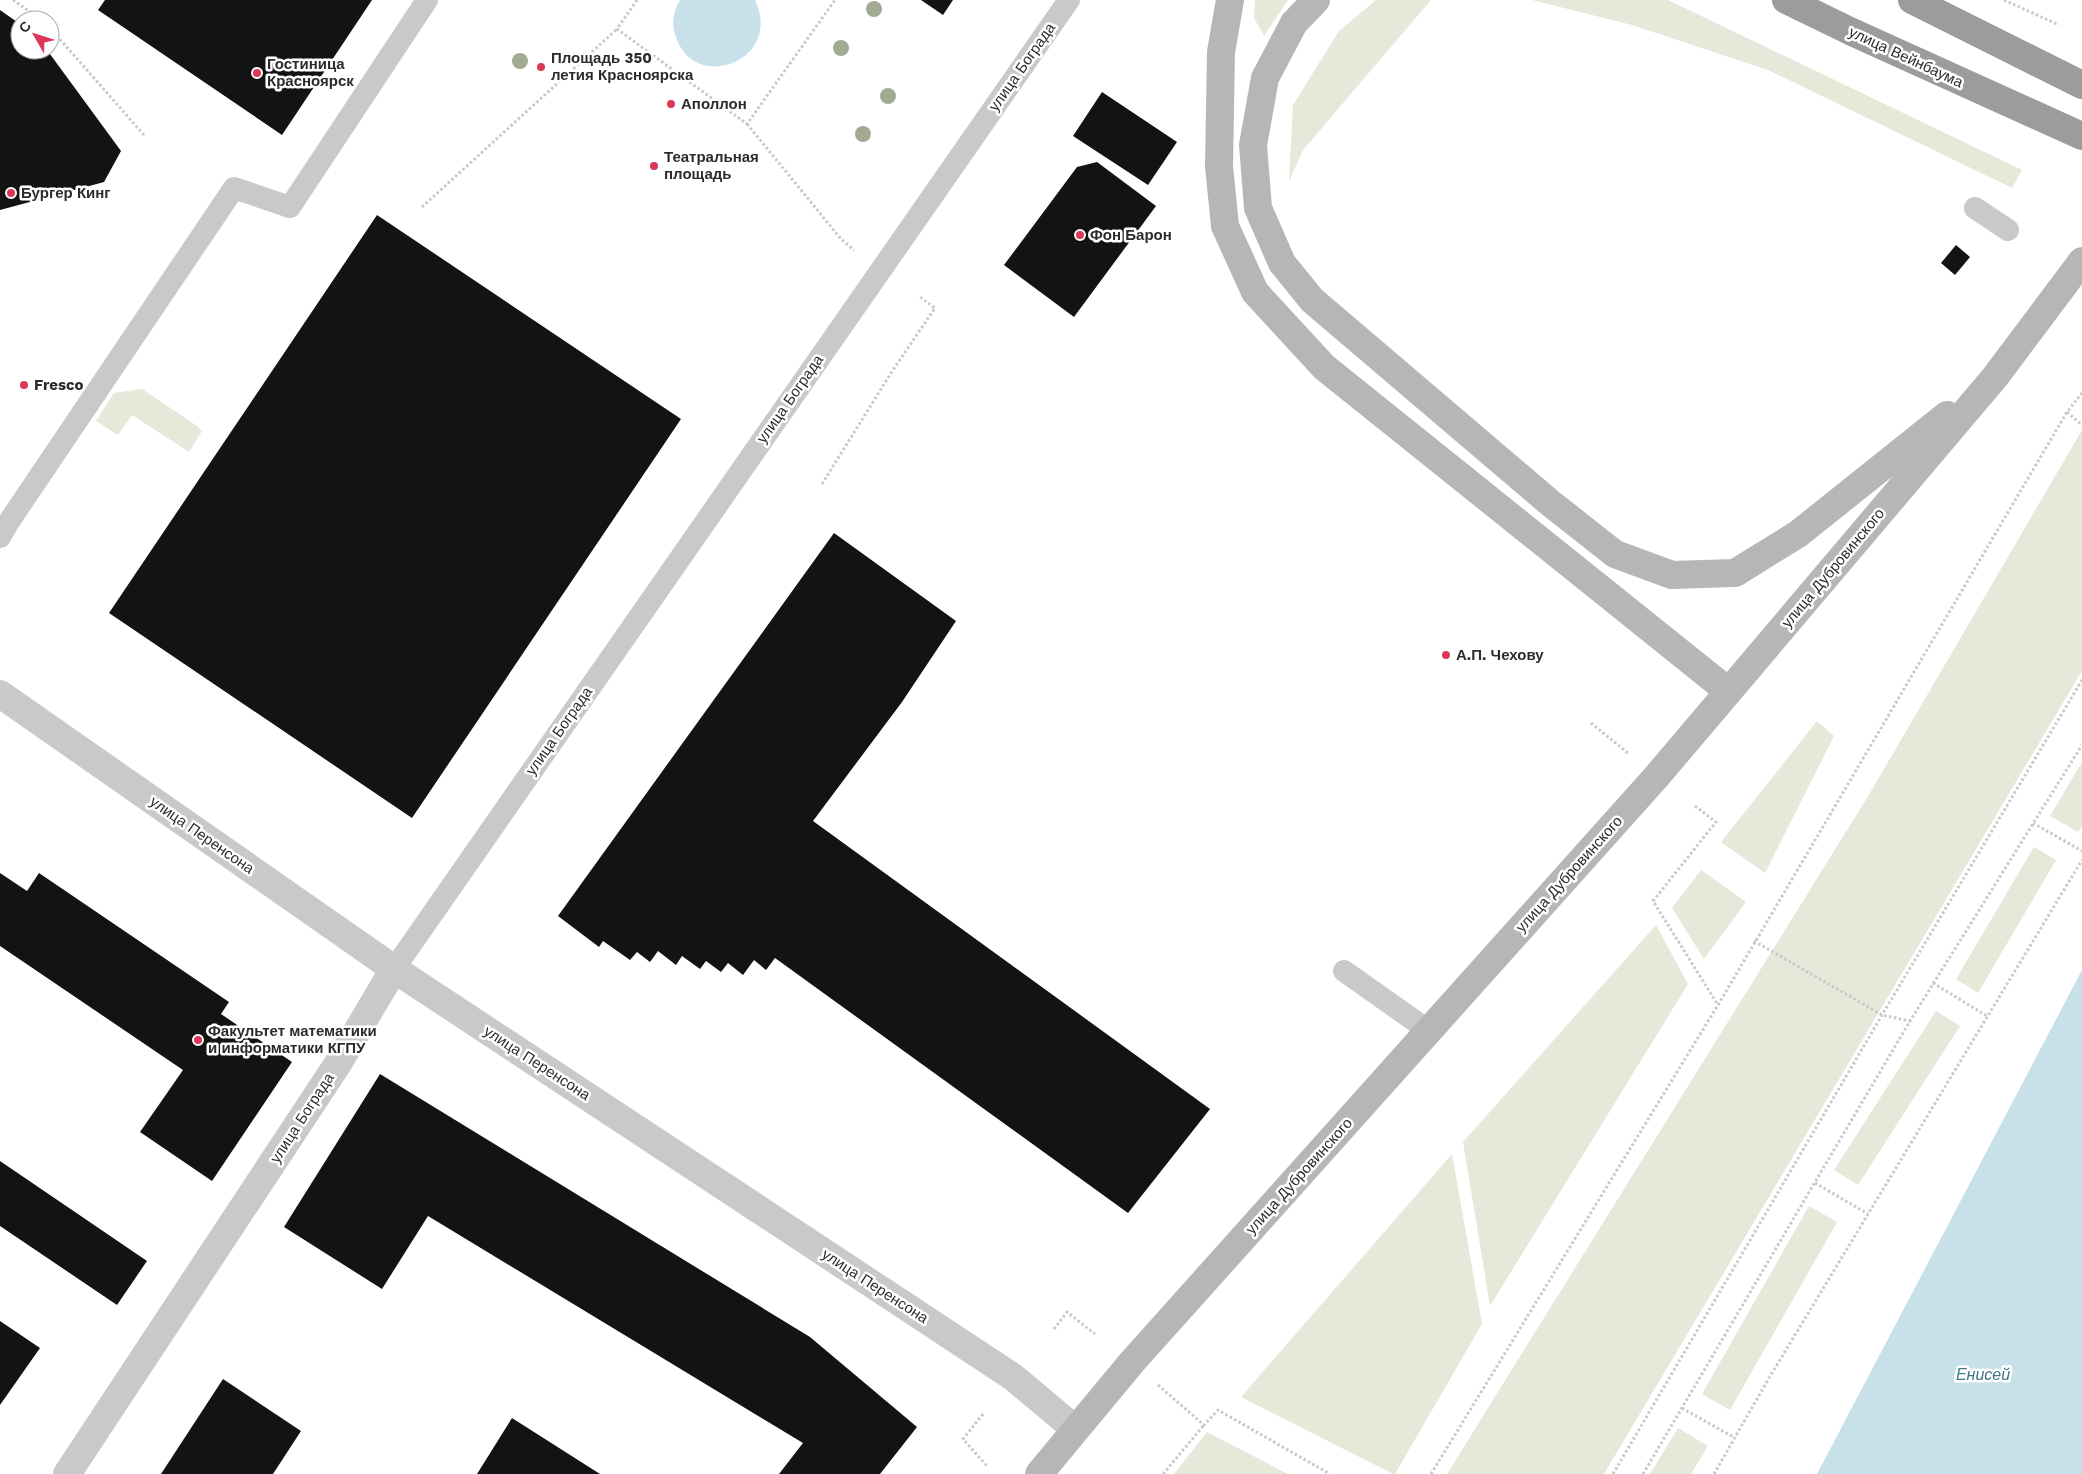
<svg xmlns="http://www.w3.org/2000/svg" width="2082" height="1474" font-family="'Work Sans',sans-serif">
	<rect width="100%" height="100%" fill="#fff"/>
	<path fill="#e4e9da" d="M 1255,0 L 1288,0 L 1264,36 L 1254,18 Z
		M 1376,0 L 1431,0 L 1303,150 L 1289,181 L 1293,105 L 1339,31 Z
		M 1532,0 L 1668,0 L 2022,170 L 2012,188 L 1768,70 L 1632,25 Z
		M 142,389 L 197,426 L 202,431 L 189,452 L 132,415 L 118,435 L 96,421 L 114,393 Z
		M 2082,430 L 2082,671 L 1604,1474 L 1447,1474 L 1867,798 Z
		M 1817,721 L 1834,736 L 1765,873 L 1721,842 Z
		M 2082,762 L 2082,826 L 2078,832 L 2050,816 Z
		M 2034,847 L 2056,860 L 1978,993 L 1956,979 Z
		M 1701,870 L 1746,902 L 1704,959 L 1672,908 Z
		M 1656,925 L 1688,984 L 1490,1306 L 1463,1142 Z
		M 1936,1011 L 1960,1026 L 1858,1185 L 1834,1170 Z
		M 1452,1154 L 1482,1324 L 1395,1474 L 1393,1474 L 1241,1397 Z
		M 1809,1206 L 1837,1222 L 1730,1410 L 1702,1394 Z
		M 1678,1428 L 1708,1446 L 1691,1474 L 1650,1474 Z
		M 1207,1432 L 1288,1474 L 1174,1474 Z"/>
	<path fill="#c7e0e9" d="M 680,0 L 755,0 C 784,61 694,94 676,37 C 671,24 673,12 680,0 Z
		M 2082,970 L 2082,1474 L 1817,1474 Z"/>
	<path fill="#131313" d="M 105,0 L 372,0 L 282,135 L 98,10 Z
		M 921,0 L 953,0 L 943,15 Z
		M 0,10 L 20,24 L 20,50 L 47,50 L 121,151 L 104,182 L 0,210 Z
		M 1102,92 L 1177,142 L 1148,185 L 1073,136 Z
		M 1097,162 L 1156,206 L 1074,317 L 1004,265 L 1077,167 Z
		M 377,215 L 681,419 L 412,818 L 109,613 Z
		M 1956,245 L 1970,257 L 1955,275 L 1941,263 Z
		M 834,533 L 956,621 L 902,702 L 813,821 L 1210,1109 L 1128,1213 L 775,958 L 766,970 L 754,960 L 743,975 L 728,963 L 721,972 L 706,961 L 700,969 L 682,956 L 676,965 L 658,951 L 650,962 L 637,952 L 630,960 L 603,941 L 599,947 L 558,916 Z
		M 0,873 L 27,891 L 39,873 L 229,1002 L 221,1014 L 292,1062 L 212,1181 L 140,1132 L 183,1070 L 0,946 Z
		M 380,1074 L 810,1337 L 917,1427 L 880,1474 L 779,1474 L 803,1443 L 428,1216 L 382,1289 L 284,1227 Z
		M 0,1161 L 147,1261 L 117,1305 L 0,1226 Z
		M 0,1321 L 40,1348 L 0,1405 Z
		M 223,1379 L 301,1431 L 273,1474 L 161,1474 Z
		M 512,1418 L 600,1474 L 477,1474 Z"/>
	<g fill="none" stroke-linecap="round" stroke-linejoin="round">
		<path stroke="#c9c9c9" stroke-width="3" stroke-dasharray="2.5 2.5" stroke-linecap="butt" d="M 13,0 L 42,20
			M 637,0 L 617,29 L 747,124 L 835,0
			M 2004,0 L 2059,25
			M 50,28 L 144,135
			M 747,124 L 841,239 L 854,250
			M 422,207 L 617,29
			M 2067,412 L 2082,425
			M 822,484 L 891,373 L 935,308 L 920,297
			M 1591,723 L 1629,754
			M 1695,806 L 1716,822 L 1653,901 L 1718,1005
			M 2033,823 L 2082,851
			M 1754,941 L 1882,1015 L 1910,1021
			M 1933,983 L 1987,1016
			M 1815,1183 L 1868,1214
			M 1054,1329 L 1067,1312 L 1095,1334
			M 1158,1385 L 1204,1425 L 1218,1410 L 1330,1474
			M 1682,1408 L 1735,1438
			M 983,1414 L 963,1439 L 987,1466
			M 1163,1474 L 1204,1425
			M 1431,1474 L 1718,1005 L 2067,412 L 2082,393
			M 1613,1474 L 1882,1015 L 2082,680
			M 1643,1474 L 1910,1021 L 2082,745
			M 1714,1474 L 1769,1378 L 2082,860"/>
		<path stroke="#c9c9c9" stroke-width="22" d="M 1975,208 L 2008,230
			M 0,537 L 8,523 L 234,188 L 290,207 L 427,0
			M 394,969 L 1069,0
			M 1344,971 L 1429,1031"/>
		<path stroke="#c9c9c9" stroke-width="28" d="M 67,1474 L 337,1065 L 394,969"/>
		<path stroke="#c9c9c9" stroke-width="28" d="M 0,694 L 394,969 L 1013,1377 L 1075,1429"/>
		<path stroke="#b6b6b6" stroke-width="28" d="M 1230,0 L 1221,52 L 1219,166 L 1225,226 L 1255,292 L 1324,367 L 1728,691
			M 1316,0 L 1294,23 L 1265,78 L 1253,145 L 1258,208 L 1282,263 L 1312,300 L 1549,502 L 1615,554 L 1672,575 L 1735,573 L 1798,534 L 1947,415
			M 1039,1474 L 1132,1362 L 1657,776 L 1995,377 L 2082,261"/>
		<path stroke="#9c9c9c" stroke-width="28" d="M 1786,0 L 1852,32 L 2082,136
			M 1912,0 L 2082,85"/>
	</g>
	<g fill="#a2aa94">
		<circle cx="874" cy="9" r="8"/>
		<circle cx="841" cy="48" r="8"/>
		<circle cx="520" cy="61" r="8"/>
		<circle cx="888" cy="96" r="8"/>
		<circle cx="863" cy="134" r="8"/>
	</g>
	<g fill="#db3757" stroke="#fff" stroke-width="2">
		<circle cx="541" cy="67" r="5"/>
		<circle cx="257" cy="73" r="5"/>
		<circle cx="671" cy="104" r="5"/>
		<circle cx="654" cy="166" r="5"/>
		<circle cx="11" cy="193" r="5"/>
		<circle cx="1080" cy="235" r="5"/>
		<circle cx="24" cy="385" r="5"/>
		<circle cx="1446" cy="655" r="5"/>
		<circle cx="198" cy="1040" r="5"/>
	</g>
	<g text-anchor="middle" stroke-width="5" stroke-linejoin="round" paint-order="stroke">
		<g font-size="15" fill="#2c2c2c" stroke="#fff">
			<text transform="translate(1906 57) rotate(25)" y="5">улица Вейнбаума</text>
			<text transform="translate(1022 67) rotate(-55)" y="5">улица Бограда</text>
			<text transform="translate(790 399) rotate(-55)" y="5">улица Бограда</text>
			<text transform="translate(1833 568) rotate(-50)" y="5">улица Дубровинского</text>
			<text transform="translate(559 731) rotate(-55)" y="5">улица Бограда</text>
			<text transform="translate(202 835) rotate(35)" y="5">улица Перенсона</text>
			<text transform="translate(1569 874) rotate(-48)" y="5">улица Дубровинского</text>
			<text transform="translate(537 1063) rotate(33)" y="5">улица Перенсона</text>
			<text transform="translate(302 1118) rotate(-57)" y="5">улица Бограда</text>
			<text transform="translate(1299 1176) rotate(-48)" y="5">улица Дубровинского</text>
			<text transform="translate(875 1286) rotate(33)" y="5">улица Перенсона</text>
		</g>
		<g font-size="15" font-weight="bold" fill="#2c2c2c" stroke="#fff" text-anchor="start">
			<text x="551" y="63">Площадь 350<tspan x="551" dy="17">летия Красноярска</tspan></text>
			<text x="267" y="69">Гостиница<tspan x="267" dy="17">Красноярск</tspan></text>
			<text x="681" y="109">Аполлон</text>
			<text x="664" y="162">Театральная<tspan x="664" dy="17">площадь</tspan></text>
			<text x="21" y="198">Бургер Кинг</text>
			<text x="1090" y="240">Фон Барон</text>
			<text x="34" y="390">Fresco</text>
			<text x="1456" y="660">А.П. Чехову</text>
			<text x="208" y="1036">Факультет математики<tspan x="208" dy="17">и информатики КГПУ</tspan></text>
		</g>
		<g font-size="16" font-style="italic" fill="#3f7689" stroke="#fff">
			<text x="1983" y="1380">Енисей</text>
		</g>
	</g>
	<g transform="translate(35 35) rotate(309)"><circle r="24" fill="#ffffff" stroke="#ababab"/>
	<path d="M0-4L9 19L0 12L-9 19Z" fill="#db3757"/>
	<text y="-8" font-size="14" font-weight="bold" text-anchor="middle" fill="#2c2c2c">С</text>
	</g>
</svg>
